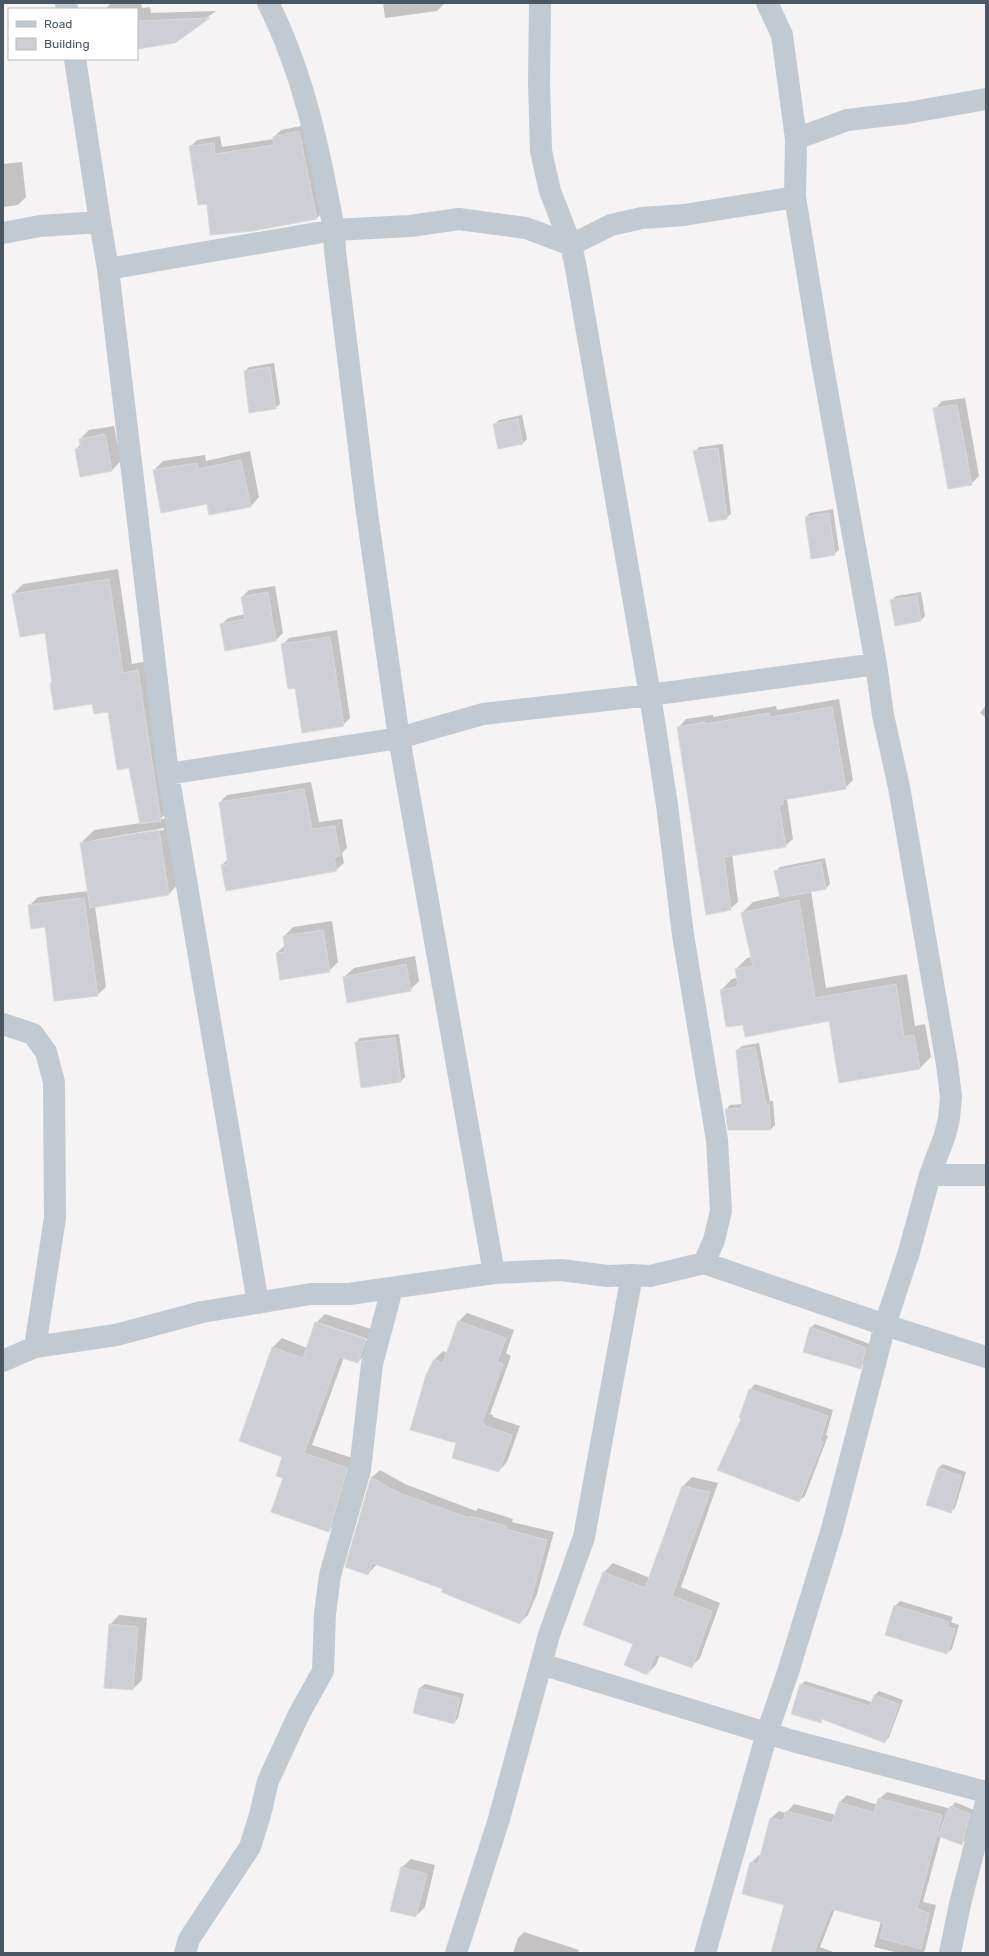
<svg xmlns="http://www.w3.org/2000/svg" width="989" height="1956" font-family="Rubik,sans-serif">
	<rect width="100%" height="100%" fill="#f5f3f3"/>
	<path fill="#0003" fill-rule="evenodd" d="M 111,3 L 141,3 L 142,8 L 150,7 L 151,13 L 216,11 L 175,42 L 137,48 L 137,9 L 105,9 Z
		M 383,3 L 445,3 L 437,11 L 385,18 Z
		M 306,125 L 324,211 L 317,218 L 190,147 L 197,140 L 220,136 L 222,147 L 274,139 L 274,137 L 281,130 Z
		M 22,162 L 26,197 L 18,205 L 3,207 L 3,164 Z
		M 274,363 L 280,404 L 275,408 L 245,371 L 249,367 Z
		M 965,398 L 979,476 L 971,484 L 935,409 L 942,401 Z
		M 522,415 L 527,439 L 523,443 L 495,424 L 499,420 Z
		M 114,426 L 121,461 L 112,470 L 76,449 L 81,444 L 80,439 L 89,430 Z
		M 723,444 L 731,514 L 726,518 L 695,451 L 699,447 Z
		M 250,451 L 259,497 L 251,506 L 208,503 L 154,470 L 163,461 L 205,455 L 206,461 Z
		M 833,509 L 839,550 L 834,554 L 806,517 L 810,513 Z
		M 118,569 L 132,664 L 148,661 L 170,810 L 160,819 L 172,818 L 181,881 L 169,894 L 95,906 L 106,987 L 97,995 L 29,906 L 38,897 L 89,891 L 81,843 L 94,830 L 141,823 L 130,766 L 109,711 L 51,684 L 53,681 L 45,632 L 13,594 L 23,584 ZM 164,828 L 164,830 L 94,842 L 94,840 Z
		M 275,586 L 283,633 L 276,640 L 221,625 L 228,618 L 245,614 L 242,597 L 249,590 Z
		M 921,592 L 925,616 L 921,620 L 891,601 L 896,596 Z
		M 337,630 L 350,718 L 343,725 L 295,687 L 282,645 L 289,638 Z
		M 839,699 L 853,780 L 845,788 L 787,799 L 793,839 L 785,846 L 732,854 L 738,902 L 730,909 L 679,727 L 686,719 L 713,715 L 713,717 L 776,706 L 777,710 Z
		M 986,705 L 986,718 L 980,713 Z
		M 311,782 L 319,822 L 342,819 L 347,848 L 342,853 L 344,863 L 336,870 L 222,865 L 228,859 L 220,802 L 227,795 Z
		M 825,858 L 830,884 L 826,888 L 811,891 L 826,988 L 907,974 L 915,1026 L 925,1024 L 931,1057 L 920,1068 L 830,1020 L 744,1024 L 721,990 L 732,979 L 737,978 L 736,969 L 747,958 L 752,957 L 742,913 L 753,902 L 780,896 L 775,872 L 780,867 Z
		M 332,921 L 338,962 L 329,971 L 277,953 L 285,945 L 284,936 L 293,927 Z
		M 415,956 L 419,981 L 410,990 L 344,977 L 354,968 Z
		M 399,1034 L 405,1077 L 401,1081 L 356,1042 L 360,1038 Z
		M 759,1043 L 770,1101 L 773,1101 L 775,1125 L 771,1129 L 729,1129 L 726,1110 L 730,1105 L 743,1104 L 737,1050 L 742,1046 Z
		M 467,1313 L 514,1330 L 506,1353 L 511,1356 L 490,1414 L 493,1415 L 493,1417 L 520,1426 L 507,1462 L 499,1471 L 457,1442 L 435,1359 L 443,1351 L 448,1353 L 459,1321 Z
		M 325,1314 L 374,1330 L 367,1353 L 358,1362 L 344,1357 L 312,1445 L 356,1459 L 338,1522 L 329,1530 L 284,1478 L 283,1456 L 241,1441 L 273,1347 L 282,1338 L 307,1348 L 316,1323 ZM 320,1323 L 371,1340 L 370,1342 L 320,1325 Z
		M 815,1324 L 870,1344 L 865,1363 L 860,1368 L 810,1328 Z
		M 755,1384 L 833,1410 L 826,1435 L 828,1436 L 805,1496 L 799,1501 L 742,1419 L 750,1390 Z
		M 943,1464 L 966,1472 L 955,1508 L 950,1512 L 938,1468 Z
		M 380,1470 L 405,1484 L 476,1511 L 478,1508 L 513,1519 L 512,1522 L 554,1532 L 537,1594 L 528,1615 L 520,1623 L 444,1588 L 377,1564 L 368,1574 L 346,1567 L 372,1477 Z
		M 692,1477 L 718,1483 L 681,1587 L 720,1603 L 700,1658 L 691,1667 L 660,1655 L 656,1665 L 647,1674 L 634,1643 L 585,1624 L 604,1572 L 613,1563 L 650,1578 L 683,1486 Z
		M 900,1601 L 953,1617 L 951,1622 L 959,1625 L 952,1649 L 947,1653 L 895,1606 Z
		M 119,1615 L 147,1618 L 142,1680 L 133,1689 L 105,1687 L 110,1625 Z
		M 805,1681 L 872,1702 L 875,1695 L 879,1691 L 903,1700 L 889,1737 L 885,1742 L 823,1719 L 820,1722 L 801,1685 Z
		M 425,1684 L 464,1694 L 458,1718 L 454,1723 L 414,1712 L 420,1688 Z
		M 887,1792 L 948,1808 L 948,1813 L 955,1802 L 974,1810 L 966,1840 L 961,1844 L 941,1836 L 923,1902 L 936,1905 L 925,1950 L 923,1953 L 899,1953 L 874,1947 L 881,1921 L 835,1909 L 820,1947 L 836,1953 L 772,1953 L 786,1904 L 751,1863 L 759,1855 L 761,1856 L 771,1818 L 779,1811 L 786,1813 L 794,1804 L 836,1815 L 840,1802 L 847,1795 L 878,1805 L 879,1799 Z
		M 411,1859 L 435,1865 L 425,1907 L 416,1916 L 401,1868 Z
		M 524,1932 L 579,1950 L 578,1953 L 513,1953 L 518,1938 Z"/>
	<path fill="#cdcfd5" stroke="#d7d9de" d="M 210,18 L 175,43 L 137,49 L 137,21 Z
		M 299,131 L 317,219 L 253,231 L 210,235 L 207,204 L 198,205 L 189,146 L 214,143 L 215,154 L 274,145 L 273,137 Z
		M 270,367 L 276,409 L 249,413 L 244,371 Z
		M 957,405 L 972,485 L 948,489 L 933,408 Z
		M 518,419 L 523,444 L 498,449 L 493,424 Z
		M 105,434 L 112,471 L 80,477 L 75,449 L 81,448 L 79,439 Z
		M 718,448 L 727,519 L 709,522 L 693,451 Z
		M 241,460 L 251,507 L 209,515 L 207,504 L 161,513 L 153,470 L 197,463 L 198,469 Z
		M 829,513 L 835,555 L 811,559 L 805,517 Z
		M 109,579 L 123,673 L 138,670 L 161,821 L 140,824 L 129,768 L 117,770 L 108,712 L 94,714 L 92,704 L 54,710 L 50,683 L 52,683 L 45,633 L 20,637 L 12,594 Z
		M 268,592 L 276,641 L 225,651 L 220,624 L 245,619 L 241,597 Z
		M 917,596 L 921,621 L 895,626 L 890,600 Z
		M 330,637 L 344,726 L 302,733 L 295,688 L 288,689 L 281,644 Z
		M 832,707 L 846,789 L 783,800 L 783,804 L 779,805 L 786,847 L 724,857 L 731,910 L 706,915 L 677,727 L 705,722 L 705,724 L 769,713 L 770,717 Z
		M 304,789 L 312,829 L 335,826 L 340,856 L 334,857 L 337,871 L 226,891 L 221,865 L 228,864 L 219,802 Z
		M 159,830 L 169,895 L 90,908 L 80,843 Z
		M 821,862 L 826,889 L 780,898 L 774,871 Z
		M 84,898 L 98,996 L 54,1001 L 45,927 L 31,929 L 28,905 Z
		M 799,900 L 815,998 L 896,984 L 904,1037 L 914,1035 L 920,1069 L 839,1083 L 829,1021 L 745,1037 L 743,1025 L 726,1027 L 720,990 L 738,987 L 735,969 L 753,966 L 741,913 Z
		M 323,930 L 330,972 L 280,980 L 276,953 L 285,952 L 283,936 Z
		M 406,964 L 411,991 L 347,1003 L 343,977 Z
		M 395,1038 L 401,1082 L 361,1088 L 355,1042 Z
		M 755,1047 L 766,1105 L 769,1105 L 771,1130 L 728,1130 L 725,1109 L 742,1108 L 736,1050 Z
		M 458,1321 L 506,1338 L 497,1362 L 503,1364 L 482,1423 L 485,1424 L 485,1426 L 512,1435 L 499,1472 L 452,1458 L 456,1443 L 410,1430 L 426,1375 L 434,1359 L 443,1363 Z
		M 315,1322 L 366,1339 L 358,1363 L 339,1357 L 304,1453 L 348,1468 L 329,1532 L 271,1512 L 283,1478 L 276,1476 L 282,1457 L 239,1441 L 272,1347 L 303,1358 Z
		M 810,1327 L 866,1348 L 861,1369 L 803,1352 Z
		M 749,1389 L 828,1416 L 820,1440 L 823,1442 L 799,1502 L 717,1470 L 741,1419 L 739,1418 Z
		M 938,1468 L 962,1476 L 951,1513 L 926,1505 Z
		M 371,1477 L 397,1492 L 469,1518 L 470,1516 L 506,1526 L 505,1529 L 547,1540 L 530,1603 L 520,1624 L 441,1592 L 443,1589 L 372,1563 L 368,1575 L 345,1567 Z
		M 682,1486 L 710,1492 L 672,1596 L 712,1611 L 692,1668 L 655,1654 L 647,1675 L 624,1665 L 633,1644 L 583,1625 L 603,1572 L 645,1588 Z
		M 894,1605 L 949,1622 L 947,1627 L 955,1629 L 947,1654 L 885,1635 Z
		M 109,1624 L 138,1627 L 133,1690 L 104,1688 Z
		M 800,1684 L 870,1706 L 874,1695 L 899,1704 L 885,1743 L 822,1719 L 821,1723 L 791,1714 Z
		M 419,1688 L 460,1698 L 454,1724 L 413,1713 Z
		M 878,1798 L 942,1815 L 917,1909 L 929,1913 L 921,1949 L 880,1938 L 884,1923 L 831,1909 L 814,1953 L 771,1953 L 784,1905 L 742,1894 L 750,1862 L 758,1864 L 770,1818 L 783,1821 L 786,1811 L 832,1823 L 839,1802 L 874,1813 Z
		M 950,1806 L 970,1814 L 962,1845 L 938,1836 Z
		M 401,1867 L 427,1874 L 416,1917 L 390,1911 Z"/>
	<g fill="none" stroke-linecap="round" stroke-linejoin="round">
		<path stroke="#c1cad2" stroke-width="22" d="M 66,3 L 67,9
			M 268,3 C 304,74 320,153 334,230 L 410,226 L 459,219 L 526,228 L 571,245 L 611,225 L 642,218 L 684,215 L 795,197
			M 75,59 L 100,222
			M 796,139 L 847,120 L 907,113 L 986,99
			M 3,233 L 40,226 L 100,222 L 108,269 L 334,230 L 335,251 L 367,513 L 399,738 L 494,1273
			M 108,269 L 168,774 L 258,1303
			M 168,774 L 399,738 L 483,714 L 650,695 L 876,664
			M 3,1024 L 33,1034 L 46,1052 L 54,1082 L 55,1218 L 35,1347
			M 930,1175 L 986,1175
			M 704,1263 L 885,1325 L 986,1357
			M 3,1361 L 35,1347 L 116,1335 L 202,1312 L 311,1294 L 349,1294 L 494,1273 L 561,1270 L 608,1276 L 632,1275
			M 541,1664 L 793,1741 L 986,1792
			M 185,1953 L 189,1939 L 250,1847 L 260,1815 L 268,1781 L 299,1714 L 323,1671 L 325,1614 L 330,1575 L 360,1470 L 372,1364 L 392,1289
			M 456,1953 L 499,1819 L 549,1635 L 584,1537 L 632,1275 L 650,1276 L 704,1263 L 714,1240 L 721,1211 L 717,1140 L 683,935 L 667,805 L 650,695 L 576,268 L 571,245 L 550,191 L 541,151 L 539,83 L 540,3
			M 705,1953 L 767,1733 L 788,1672 L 832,1529 L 885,1325 L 909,1252 L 930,1175 L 945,1135 L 949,1119 L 951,1097 L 947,1064 L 899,787 L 883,715 L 876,664 L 822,362 L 795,197 L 796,139 L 782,35 L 767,3
			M 950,1953 L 960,1904 L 986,1802"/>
	</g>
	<rect width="989" height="1956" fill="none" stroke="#4a5661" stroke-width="8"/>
	<rect x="8" y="8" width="130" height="52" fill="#ffffff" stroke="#b7bbc0"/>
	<rect x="16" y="21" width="20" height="6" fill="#c1cad2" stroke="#b7bbc0"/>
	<text x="44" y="28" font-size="12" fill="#4a5661">Road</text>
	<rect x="16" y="38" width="20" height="12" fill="#cdcfd5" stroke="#b7bbc0"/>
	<text x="44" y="48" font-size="12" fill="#4a5661">Building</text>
</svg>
